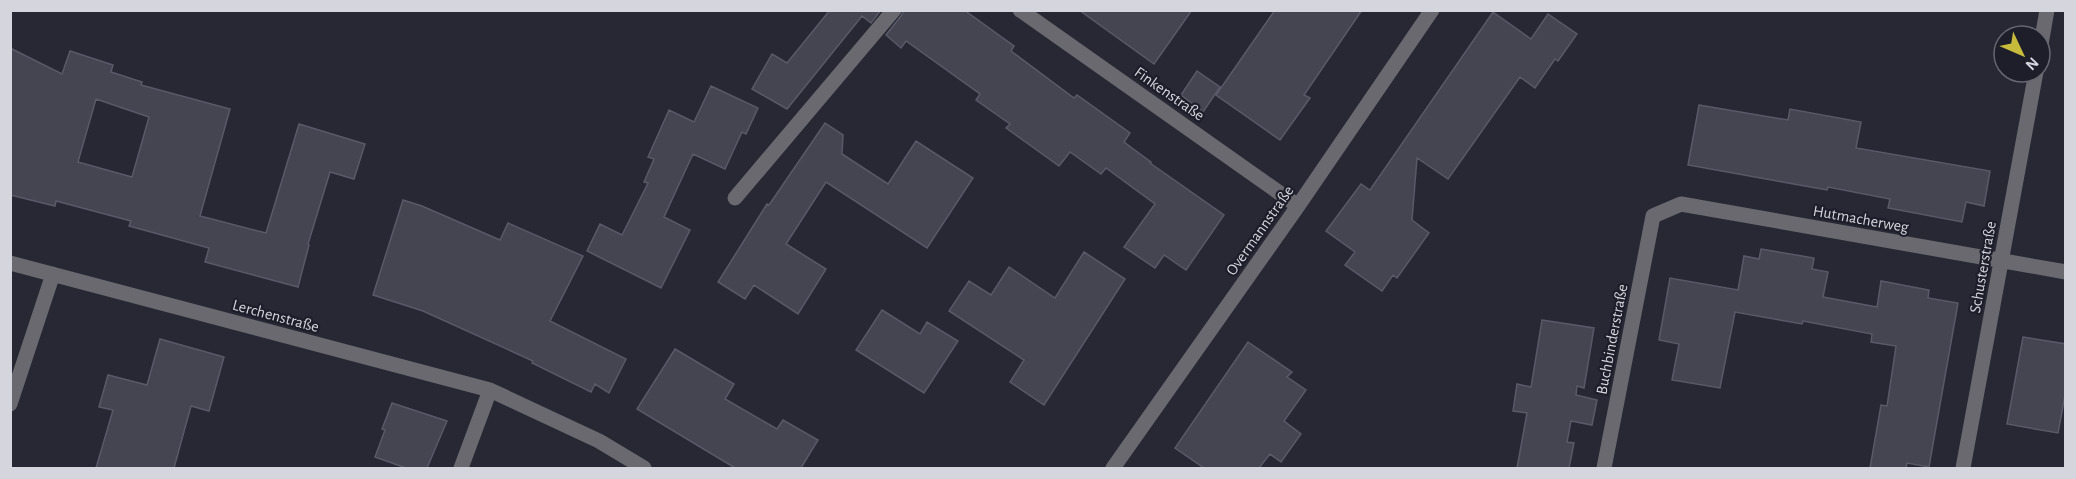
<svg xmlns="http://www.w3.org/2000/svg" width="2076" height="479" font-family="'Alegreya Sans',sans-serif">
	<rect width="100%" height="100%" fill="#272834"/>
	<path fill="#454552" stroke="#595967" stroke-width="1.5" fill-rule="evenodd" d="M 830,10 L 881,10 L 871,23 L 862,16 L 787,109 L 752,89 L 772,54 L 787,63 Z
		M 904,10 L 964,10 L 1014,46 L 1011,51 L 1074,98 L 1077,95 L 1130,133 L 1124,142 L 1151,162 L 1150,163 L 1224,215 L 1186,270 L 1164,255 L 1155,268 L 1124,247 L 1155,204 L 1106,168 L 1101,174 L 1070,152 L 1059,166 L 1006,128 L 1010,124 L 976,100 L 980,94 L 906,41 L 901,48 L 886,35 L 901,16 Z
		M 1079,10 L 1192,10 L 1154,64 Z
		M 1275,10 L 1362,10 L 1304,95 L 1310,98 L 1280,140 L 1216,95 Z
		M 1493,12 L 1531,39 L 1548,14 L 1577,34 L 1558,61 L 1555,59 L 1535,88 L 1520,77 L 1448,179 L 1417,158 L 1412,220 L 1429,233 L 1397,278 L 1393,275 L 1382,291 L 1345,265 L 1355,252 L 1326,231 L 1361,184 L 1370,190 Z
		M 10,48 L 62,74 L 70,51 L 113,65 L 111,72 L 142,82 L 141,85 L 230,109 L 200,216 L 266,233 L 299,124 L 365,144 L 354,179 L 330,172 L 308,244 L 309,245 L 298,287 L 205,262 L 209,248 L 129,226 L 131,221 L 56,201 L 55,206 L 10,195 ZM 96,99 L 149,117 L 132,177 L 78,162 Z
		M 1197,71 L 1220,87 L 1203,112 L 1181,95 Z
		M 711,86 L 758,108 L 746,134 L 742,132 L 725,169 L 693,154 L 664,217 L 690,230 L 661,288 L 587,251 L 600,224 L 622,235 L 648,183 L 644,182 L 654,159 L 648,157 L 669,110 L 694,122 Z
		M 1699,105 L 1788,120 L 1790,109 L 1861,122 L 1856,148 L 1990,171 L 1984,206 L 1966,202 L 1962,222 L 1888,208 L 1890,199 L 1828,187 L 1827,190 L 1688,165 Z
		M 825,123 L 843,135 L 842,154 L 888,184 L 916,141 L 973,178 L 927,248 L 826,182 L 786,244 L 826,269 L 798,314 L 754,285 L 745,299 L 718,282 L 767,204 L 769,205 Z
		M 403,200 L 422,206 L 500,240 L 508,223 L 583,256 L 550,321 L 626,359 L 609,393 L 595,384 L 591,392 L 532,363 L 533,361 L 423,311 L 373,295 Z
		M 1761,249 L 1814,258 L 1812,269 L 1828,272 L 1823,297 L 1877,307 L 1881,281 L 1929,290 L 1928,298 L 1958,303 L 1929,467 L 1907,463 L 1906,468 L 1870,468 L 1881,405 L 1887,406 L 1896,346 L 1871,342 L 1872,334 L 1803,321 L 1802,324 L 1735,312 L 1720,388 L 1672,380 L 1679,344 L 1659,340 L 1670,278 L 1738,290 L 1744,256 L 1759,259 Z
		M 1084,252 L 1125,279 L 1044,405 L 1010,382 L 1024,360 L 949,311 L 969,281 L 991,295 L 1009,267 L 1055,298 Z
		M 882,310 L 920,334 L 927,322 L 958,341 L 924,393 L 856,350 Z
		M 1542,320 L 1594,328 L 1584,388 L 1577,386 L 1576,395 L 1597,400 L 1592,425 L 1571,421 L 1567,442 L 1574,443 L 1569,468 L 1517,468 L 1527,413 L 1513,411 L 1517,384 L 1531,387 Z
		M 2023,337 L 2066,344 L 2066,390 L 2058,433 L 2007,424 Z
		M 160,339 L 224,357 L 209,411 L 191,406 L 174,468 L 96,468 L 113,410 L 99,407 L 108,375 L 147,385 Z
		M 1248,342 L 1292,372 L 1287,377 L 1306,390 L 1284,421 L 1301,434 L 1281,462 L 1270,454 L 1259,468 L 1204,468 L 1175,448 Z
		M 675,349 L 734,384 L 725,399 L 777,429 L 783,420 L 818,440 L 801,468 L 735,468 L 637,409 Z
		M 392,403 L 447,421 L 427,468 L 406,468 L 375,457 L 385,430 L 382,429 Z"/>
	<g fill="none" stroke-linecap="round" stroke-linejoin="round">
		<path stroke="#69696f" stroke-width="15" d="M 1020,10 L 1298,206
			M 2040,50 L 2047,10
			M 735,198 L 894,10
			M 10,263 L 490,390 L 599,441 L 644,468
			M 10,404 L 53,274
			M 461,468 L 490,390
			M 1113,468 L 1298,206 L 1432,10
			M 1604,468 L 1653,216 L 1681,204 L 2066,272
			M 1963,468 L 2036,72"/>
	</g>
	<g text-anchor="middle" stroke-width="4.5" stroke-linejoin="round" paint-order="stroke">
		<g font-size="16" fill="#d4d5dd" stroke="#1e1e2a">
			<text transform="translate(1170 93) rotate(35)" y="6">Finkenstraße</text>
			<text transform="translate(1861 218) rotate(10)" y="6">Hutmacherweg</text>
			<text transform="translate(1259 230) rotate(-55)" y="6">Overmannstraße</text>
			<text transform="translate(1982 267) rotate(-80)" y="6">Schusterstraße</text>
			<text transform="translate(276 315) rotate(15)" y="6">Lerchenstraße</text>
			<text transform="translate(1611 339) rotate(-79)" y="6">Buchbinderstraße</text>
		</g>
	</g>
	<rect width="2076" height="479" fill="none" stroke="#d4d5dd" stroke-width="24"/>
	<g transform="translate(2022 54) rotate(134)"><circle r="28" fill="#1e1e2a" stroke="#676772" stroke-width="1.5"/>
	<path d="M0-4.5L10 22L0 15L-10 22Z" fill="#c7bb3c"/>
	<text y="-9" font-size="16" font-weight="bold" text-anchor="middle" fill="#d4d5dd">N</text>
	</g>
</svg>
